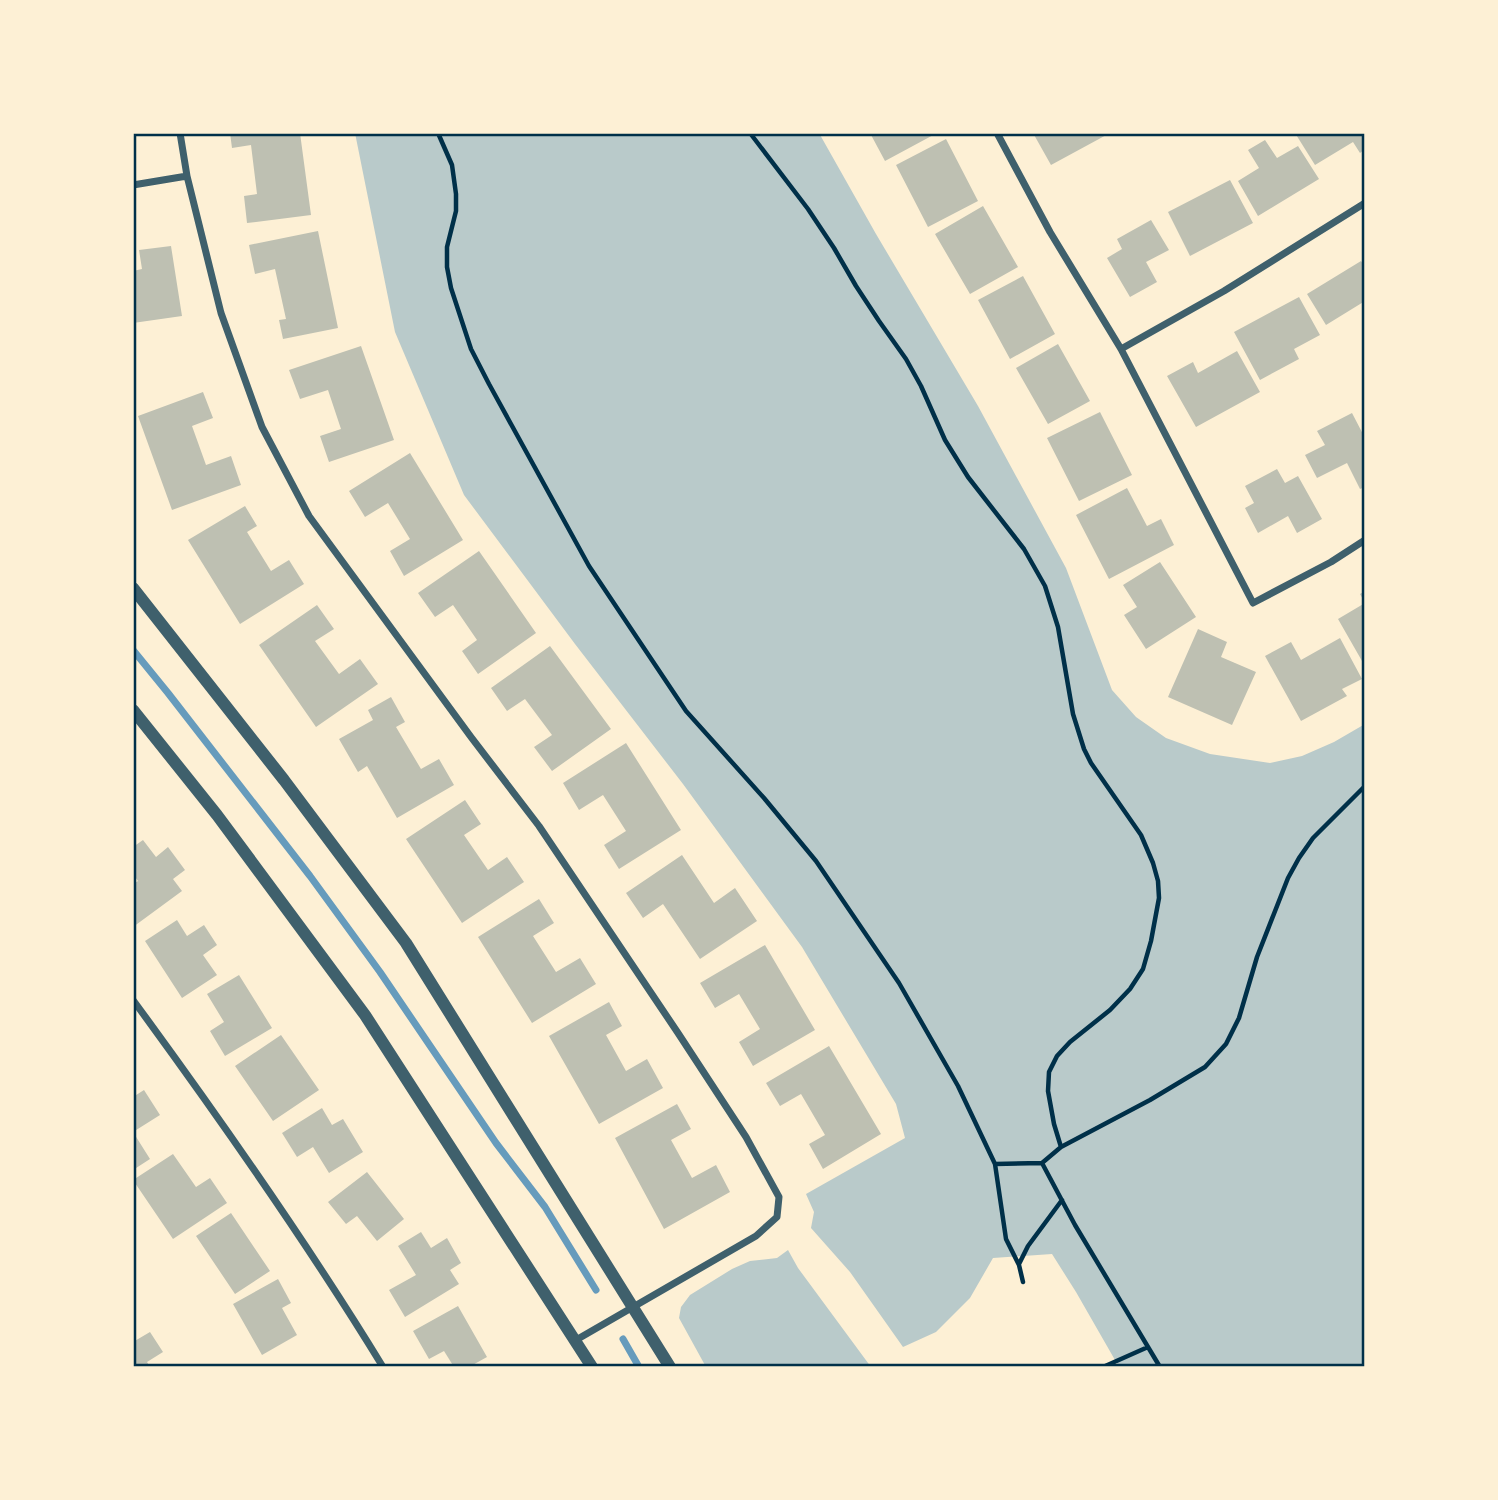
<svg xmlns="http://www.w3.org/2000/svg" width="1498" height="1500" font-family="'Source Sans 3',sans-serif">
	<rect width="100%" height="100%" fill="#fdf0d5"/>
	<path fill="#b9caca" d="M 355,133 L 819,133 L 876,234 L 978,406 L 1066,568 L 1112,690 L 1136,717 L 1166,738 L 1210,754 L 1270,763 L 1302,756 L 1334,742 L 1365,724 L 1365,1367 L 1119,1367 L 1076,1292 L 1052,1254 L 993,1258 L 970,1298 L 936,1332 L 903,1347 L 850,1272 L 811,1228 L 814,1212 L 806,1194 L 905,1138 L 896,1104 L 802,947 L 683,784 L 575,644 L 464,495 L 395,332 Z
		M 788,1250 L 798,1268 L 871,1367 L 706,1367 L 679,1318 L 681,1307 L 690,1295 L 732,1269 L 750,1261 L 777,1258 Z"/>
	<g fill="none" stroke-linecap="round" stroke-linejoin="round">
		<path stroke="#669bbc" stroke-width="7" d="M 133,650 L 168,693 L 310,876 L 380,972 L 496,1143 L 545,1207 L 596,1290
			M 623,1339 L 639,1367"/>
	</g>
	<path fill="#bec0b2" d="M 230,133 L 300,133 L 311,215 L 247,223 L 244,196 L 257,194 L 251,145 L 232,148 Z
		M 870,133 L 937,133 L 885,161 Z
		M 1033,133 L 1110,133 L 1051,165 Z
		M 1295,133 L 1365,133 L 1365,149 L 1360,153 L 1353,142 L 1315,165 Z
		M 946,139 L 978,201 L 928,227 L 896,165 Z
		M 1265,140 L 1277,158 L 1298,146 L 1319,179 L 1258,216 L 1238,181 L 1259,168 L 1248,150 Z
		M 1230,180 L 1253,223 L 1190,256 L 1168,212 Z
		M 983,206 L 1018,267 L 970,294 L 935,234 Z
		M 1151,220 L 1169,250 L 1146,262 L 1157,282 L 1130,297 L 1107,258 L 1122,249 L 1117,239 Z
		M 318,231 L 338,328 L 283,339 L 279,320 L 286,319 L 275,269 L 255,274 L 249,245 Z
		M 171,246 L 182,316 L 133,323 L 133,271 L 142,269 L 139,250 Z
		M 1361,261 L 1365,267 L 1365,301 L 1326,325 L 1307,294 Z
		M 1023,276 L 1055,334 L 1010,359 L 978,300 Z
		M 1299,297 L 1320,335 L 1294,349 L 1299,359 L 1260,380 L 1234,332 Z
		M 1058,344 L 1090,401 L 1048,424 L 1016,368 Z
		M 361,346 L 394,440 L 329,462 L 320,436 L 341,429 L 328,390 L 300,399 L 289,370 Z
		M 1237,351 L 1260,392 L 1196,427 L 1167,376 L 1193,362 L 1198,373 Z
		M 203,392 L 213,418 L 192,426 L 206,465 L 231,456 L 241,485 L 172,510 L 138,416 Z
		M 1100,412 L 1132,475 L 1079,501 L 1047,438 Z
		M 1352,413 L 1365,438 L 1365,487 L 1360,489 L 1347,463 L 1317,478 L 1305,455 L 1325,445 L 1317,431 Z
		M 410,453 L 463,540 L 404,576 L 390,551 L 410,539 L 388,503 L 365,517 L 349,491 Z
		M 1277,469 L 1285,483 L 1298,476 L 1322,519 L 1297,533 L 1288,516 L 1258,533 L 1245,508 L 1254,503 L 1245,486 Z
		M 1127,488 L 1147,526 L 1161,519 L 1174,545 L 1109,579 L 1076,515 Z
		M 245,506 L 257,526 L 247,532 L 271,571 L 289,560 L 304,584 L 240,624 L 188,540 Z
		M 479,551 L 536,633 L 478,674 L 462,651 L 477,640 L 453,605 L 435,617 L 418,593 Z
		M 1160,562 L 1196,617 L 1146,649 L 1124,615 L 1137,607 L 1123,585 Z
		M 1365,591 L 1365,659 L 1362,661 L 1338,619 L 1365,603 L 1360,594 Z
		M 317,605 L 334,629 L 315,641 L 339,674 L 360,659 L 378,684 L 316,727 L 259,645 Z
		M 1198,629 L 1227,642 L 1221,657 L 1256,672 L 1232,725 L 1168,697 Z
		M 1340,638 L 1362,679 L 1342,689 L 1347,696 L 1301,721 L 1265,656 L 1291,642 L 1301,660 Z
		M 550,646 L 611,729 L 552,771 L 534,747 L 552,735 L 525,699 L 507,711 L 491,688 Z
		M 391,697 L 405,722 L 396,727 L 421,769 L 439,759 L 454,785 L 397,818 L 367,766 L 358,772 L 339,739 L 373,720 L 368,710 Z
		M 626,743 L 681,830 L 619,869 L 604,845 L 626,831 L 603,795 L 579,810 L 563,783 Z
		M 465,800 L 481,824 L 464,835 L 488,870 L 507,857 L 524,882 L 462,923 L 406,839 Z
		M 143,840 L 156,857 L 168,847 L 185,870 L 173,879 L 182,891 L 133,927 L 133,884 L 138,881 L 133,874 L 133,847 Z
		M 682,855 L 714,903 L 735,888 L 757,921 L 700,959 L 663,904 L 643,918 L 626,893 Z
		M 539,899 L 554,923 L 533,936 L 556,972 L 580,958 L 596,984 L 532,1023 L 478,937 Z
		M 177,920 L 187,936 L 204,925 L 217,945 L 203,955 L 217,975 L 182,998 L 145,941 Z
		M 765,945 L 815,1030 L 753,1066 L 739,1042 L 760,1029 L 739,994 L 715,1008 L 700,983 Z
		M 239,975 L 272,1028 L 225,1056 L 210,1031 L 224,1022 L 207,994 Z
		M 609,1002 L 622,1026 L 606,1035 L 626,1071 L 647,1059 L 663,1088 L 599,1124 L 549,1036 Z
		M 281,1035 L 319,1090 L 273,1121 L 235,1066 Z
		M 829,1046 L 881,1134 L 823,1169 L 809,1144 L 825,1135 L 801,1094 L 780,1106 L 766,1083 Z
		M 144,1090 L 160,1115 L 133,1132 L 150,1159 L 133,1170 L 133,1097 Z
		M 677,1104 L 691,1129 L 671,1140 L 692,1178 L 716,1165 L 730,1192 L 664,1229 L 615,1138 Z
		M 322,1108 L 332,1125 L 343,1119 L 363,1152 L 329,1173 L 313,1147 L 297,1157 L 282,1133 Z
		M 173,1154 L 196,1187 L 210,1178 L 227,1203 L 173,1239 L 133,1180 Z
		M 367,1172 L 404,1219 L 377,1241 L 357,1216 L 346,1224 L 328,1202 Z
		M 231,1213 L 270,1271 L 235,1294 L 196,1236 Z
		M 421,1232 L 431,1248 L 447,1238 L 461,1263 L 450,1270 L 459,1284 L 405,1317 L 389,1290 L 416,1275 L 398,1246 Z
		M 278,1279 L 291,1303 L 282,1308 L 297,1335 L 262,1355 L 233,1304 Z
		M 458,1306 L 487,1357 L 469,1367 L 454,1367 L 444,1351 L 429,1359 L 413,1331 Z
		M 150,1332 L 163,1352 L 147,1362 L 150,1367 L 133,1367 L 133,1342 Z"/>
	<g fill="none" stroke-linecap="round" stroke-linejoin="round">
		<path stroke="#003049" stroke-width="4.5" d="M 438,133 L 452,165 L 456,194 L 456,211 L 447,247 L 447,267 L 451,288 L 471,349 L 489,384 L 589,566 L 686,711 L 764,798 L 816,861 L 899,983 L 958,1086 L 995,1164 L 1006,1239 L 1019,1265 L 1023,1282
			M 750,133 L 808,209 L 834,248 L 856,286 L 879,321 L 906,359 L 921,386 L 945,440 L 968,477 L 1024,549 L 1045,586 L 1058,627 L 1073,714 L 1084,749 L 1091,763 L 1141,835 L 1153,863 L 1158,881 L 1159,898 L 1151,941 L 1143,969 L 1130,989 L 1110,1010 L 1070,1042 L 1057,1056 L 1049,1072 L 1048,1091 L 1054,1124 L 1061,1147 L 1042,1163
			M 1061,1147 L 1150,1100 L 1205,1067 L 1226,1044 L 1239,1018 L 1257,957 L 1288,878 L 1299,858 L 1313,838 L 1365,786
			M 995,1164 L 1042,1163 L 1075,1225 L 1160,1367
			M 1019,1264 L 1028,1246 L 1062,1200
			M 1103,1367 L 1148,1347"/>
		<path stroke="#3f606c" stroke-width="7" d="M 180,133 L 187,176 L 221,313 L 262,427 L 309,516 L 471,737 L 539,826 L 678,1033 L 746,1137 L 779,1197 L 777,1217 L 756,1236 L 576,1340
			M 997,133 L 1050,232 L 1121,349 L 1253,603 L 1331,562 L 1365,540
			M 133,185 L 187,176
			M 1121,349 L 1224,291 L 1365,203
			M 133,1000 C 221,1120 306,1241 383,1367"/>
		<path stroke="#3f606c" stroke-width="12" d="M 133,588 L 284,780 L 406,943 L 670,1367
			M 133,710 L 217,815 L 365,1015 L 592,1367"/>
	</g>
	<rect width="1498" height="1500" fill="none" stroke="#fdf0d5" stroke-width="270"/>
	<rect x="135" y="135" width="1228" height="1230" fill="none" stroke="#003049" stroke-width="2.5"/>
</svg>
